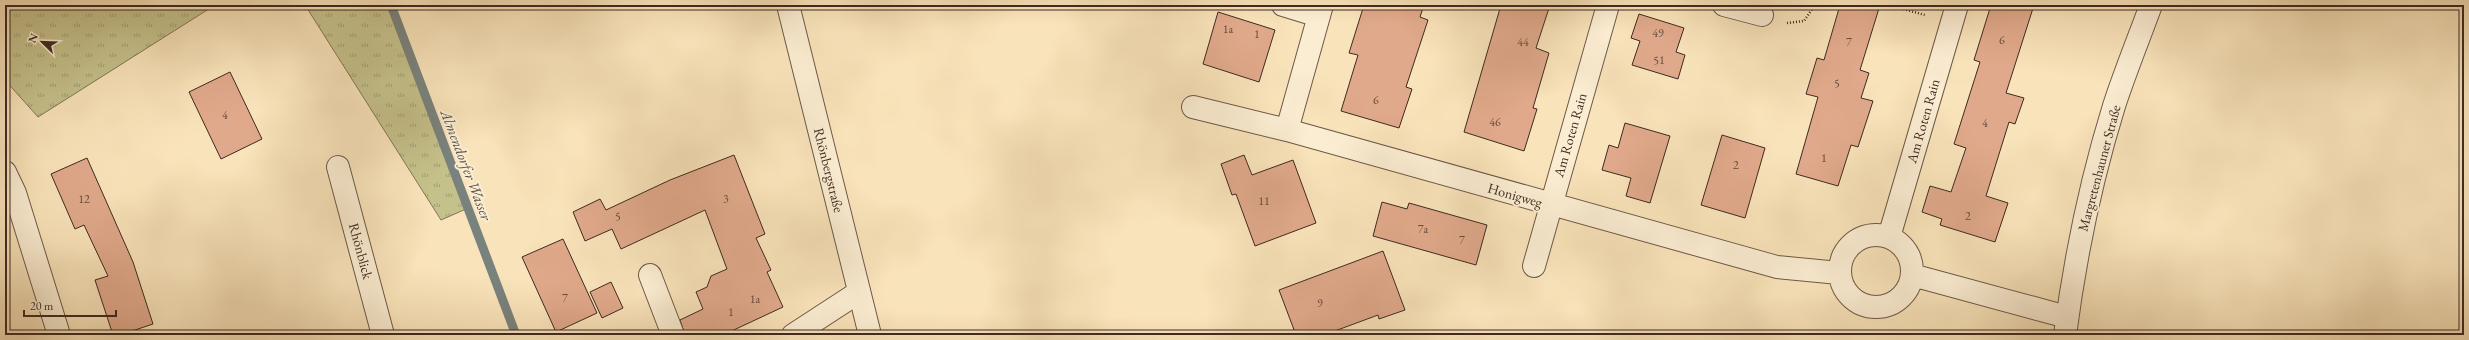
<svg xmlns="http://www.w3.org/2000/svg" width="2469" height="340" font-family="'EB Garamond',serif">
	<defs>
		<pattern id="grass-tufts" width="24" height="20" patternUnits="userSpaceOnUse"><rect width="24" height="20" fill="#c5c18b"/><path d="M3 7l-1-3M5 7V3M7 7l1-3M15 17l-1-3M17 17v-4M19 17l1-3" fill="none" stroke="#a19d71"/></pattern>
	</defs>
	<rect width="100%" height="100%" fill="#f9e3ba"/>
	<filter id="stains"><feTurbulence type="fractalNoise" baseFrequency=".005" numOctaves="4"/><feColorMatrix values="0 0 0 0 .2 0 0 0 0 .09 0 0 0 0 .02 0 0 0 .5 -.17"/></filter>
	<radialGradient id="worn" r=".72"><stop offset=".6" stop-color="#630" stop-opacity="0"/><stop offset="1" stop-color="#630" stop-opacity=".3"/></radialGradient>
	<path fill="url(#grass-tufts)" stroke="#827656" d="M 5,5 L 215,5 L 38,117 L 5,80 Z
		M 305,5 L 387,5 L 413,65 L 466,209 L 441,220 Z"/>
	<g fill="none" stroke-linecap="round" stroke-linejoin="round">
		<path stroke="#79827d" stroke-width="9" d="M 391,5 L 516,335"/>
	</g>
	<path fill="#e0a98b" stroke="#3e2a22" d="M 1364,5 L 1424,5 L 1420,17 L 1428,20 L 1406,87 L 1412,89 L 1399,128 L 1341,111 L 1358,55 L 1349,53 Z
		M 1501,5 L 1550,5 L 1536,48 L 1549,53 L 1533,108 L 1537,109 L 1524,151 L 1464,132 Z
		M 1840,5 L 1880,5 L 1860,70 L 1869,73 L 1861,98 L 1873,101 L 1858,147 L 1851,145 L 1838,186 L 1796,174 L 1818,97 L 1806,94 L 1817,58 L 1824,60 Z
		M 1991,5 L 2034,5 L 2006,93 L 2024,98 L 2015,124 L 2009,122 L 1986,196 L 2008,203 L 1995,242 L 1940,225 L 1942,219 L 1922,212 L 1930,186 L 1951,192 L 1966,148 L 1954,144 L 1980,62 L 1974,60 Z
		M 1218,12 L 1275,30 L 1259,82 L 1203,64 Z
		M 1639,14 L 1684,28 L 1676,52 L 1685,55 L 1678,79 L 1632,65 L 1640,41 L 1631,38 Z
		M 230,72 L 262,139 L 221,159 L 189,92 Z
		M 1625,123 L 1670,136 L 1650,203 L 1626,196 L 1631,178 L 1602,170 L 1609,145 L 1618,148 Z
		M 1722,135 L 1765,148 L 1745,218 L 1701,205 Z
		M 734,155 L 765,234 L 756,238 L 771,270 L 767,272 L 783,307 L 723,335 L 685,335 L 680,320 L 703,309 L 696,292 L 707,287 L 711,276 L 727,269 L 705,210 L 621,249 L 612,229 L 585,241 L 573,212 L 600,199 L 606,210 L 670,180 Z
		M 1244,155 L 1252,175 L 1293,160 L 1316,223 L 1255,246 L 1236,194 L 1232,195 L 1221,164 Z
		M 87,158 L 133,262 L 153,324 L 120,335 L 113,335 L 95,280 L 108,276 L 84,225 L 75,229 L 51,174 Z
		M 1382,202 L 1407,209 L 1409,203 L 1487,225 L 1476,265 L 1373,236 Z
		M 563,239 L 597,313 L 556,332 L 522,257 Z
		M 1383,251 L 1405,310 L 1379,319 L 1378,315 L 1324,335 L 1296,335 L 1279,290 Z
		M 611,282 L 623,308 L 602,318 L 590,292 Z"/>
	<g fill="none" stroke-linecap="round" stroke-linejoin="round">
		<g stroke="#6d5848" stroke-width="24">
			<path id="minor" d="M 1283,5 L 1319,16
				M 1724,5 L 1762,15
				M 1193,107 L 1287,130 L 1777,267 L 1839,273
				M 1287,130 L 1322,5
				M 338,167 L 383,335
				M 5,172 L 15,193 L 59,335
				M1840 271a36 36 0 1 1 72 0a36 36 0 1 1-72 0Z
				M 1889,237 L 1957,5
				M 1534,266 L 1608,5
				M 650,275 L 673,335
				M 1912,275 L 2067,317
				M 793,335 L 859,292"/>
		</g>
		<g stroke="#6d5848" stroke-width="24">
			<path id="tertiary" d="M 788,5 L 870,335
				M 2065,335 C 2075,258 2091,180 2114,106 C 2125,72 2139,38 2151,5"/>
		</g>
		<path stroke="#3e2a22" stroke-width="2.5" stroke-dasharray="1 2" stroke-linecap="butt" d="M 1889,5 L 1925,15
			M 1787,23 L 1804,21 L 1815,5"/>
		<use href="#minor" stroke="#fbedd2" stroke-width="22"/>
		<use href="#tertiary" stroke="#fbedd2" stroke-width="22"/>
	</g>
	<g text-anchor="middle" stroke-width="4" stroke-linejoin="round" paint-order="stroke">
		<g font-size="12" fill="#664a3c">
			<text x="1228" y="33">1a</text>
			<text x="1658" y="37">49</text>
			<text x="1257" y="38">1</text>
			<text x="2002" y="44">6</text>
			<text x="1523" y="46">44</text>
			<text x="1849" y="46">7</text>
			<text x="1659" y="64">51</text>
			<text x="1837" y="87">5</text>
			<text x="1376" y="104">6</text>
			<text x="225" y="119">4</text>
			<text x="1495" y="126">46</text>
			<text x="1985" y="127">4</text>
			<text x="1824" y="162">1</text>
			<text x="1736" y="169">2</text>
			<text x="84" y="203">12</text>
			<text x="726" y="203">3</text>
			<text x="1264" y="205">11</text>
			<text x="618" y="220">5</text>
			<text x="1968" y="220">2</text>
			<text x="1423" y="233">7a</text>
			<text x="1462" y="244">7</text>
			<text x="565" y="302">7</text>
			<text x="755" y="303">1a</text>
			<text x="1320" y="307">9</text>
			<text x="731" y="316">1</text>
		</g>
		<g font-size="14" fill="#3e2a22" stroke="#fbedd2">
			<text transform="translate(1923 121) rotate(-74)" y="5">Am Roten Rain</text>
			<text transform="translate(1570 135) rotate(-74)" y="5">Am Roten Rain</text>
			<text transform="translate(2099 168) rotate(-75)" y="5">Margretenhauner Straße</text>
			<text transform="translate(829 170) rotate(76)" y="5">Rhönbergstraße</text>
			<text transform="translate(1515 195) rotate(16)" y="5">Honigweg</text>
			<text transform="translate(361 251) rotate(75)" y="5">Rhönblick</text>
		</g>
		<g font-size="15" font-style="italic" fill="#574e48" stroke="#fbedd2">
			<text transform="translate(466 165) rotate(69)" y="5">Almendorfer Wasser</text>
		</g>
	</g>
	<rect width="2469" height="340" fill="none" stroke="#f9e3ba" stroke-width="20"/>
	<rect x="6" y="6" width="2457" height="328" fill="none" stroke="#3e2a22" stroke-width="2"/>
	<rect x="10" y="10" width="2449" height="320" fill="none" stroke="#3e2a22"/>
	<g transform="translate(42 42) rotate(293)" stroke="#fbedd2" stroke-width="3" paint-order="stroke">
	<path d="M0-3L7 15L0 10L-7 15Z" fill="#3e2a22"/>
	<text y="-6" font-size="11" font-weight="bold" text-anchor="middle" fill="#3e2a22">N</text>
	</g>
	<path d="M24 310v6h92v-6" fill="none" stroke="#3e2a22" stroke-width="2"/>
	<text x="30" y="310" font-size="12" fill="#3e2a22" stroke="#fbedd2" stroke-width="3" paint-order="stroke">20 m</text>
	<rect width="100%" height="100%" filter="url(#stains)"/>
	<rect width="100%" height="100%" fill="url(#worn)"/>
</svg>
